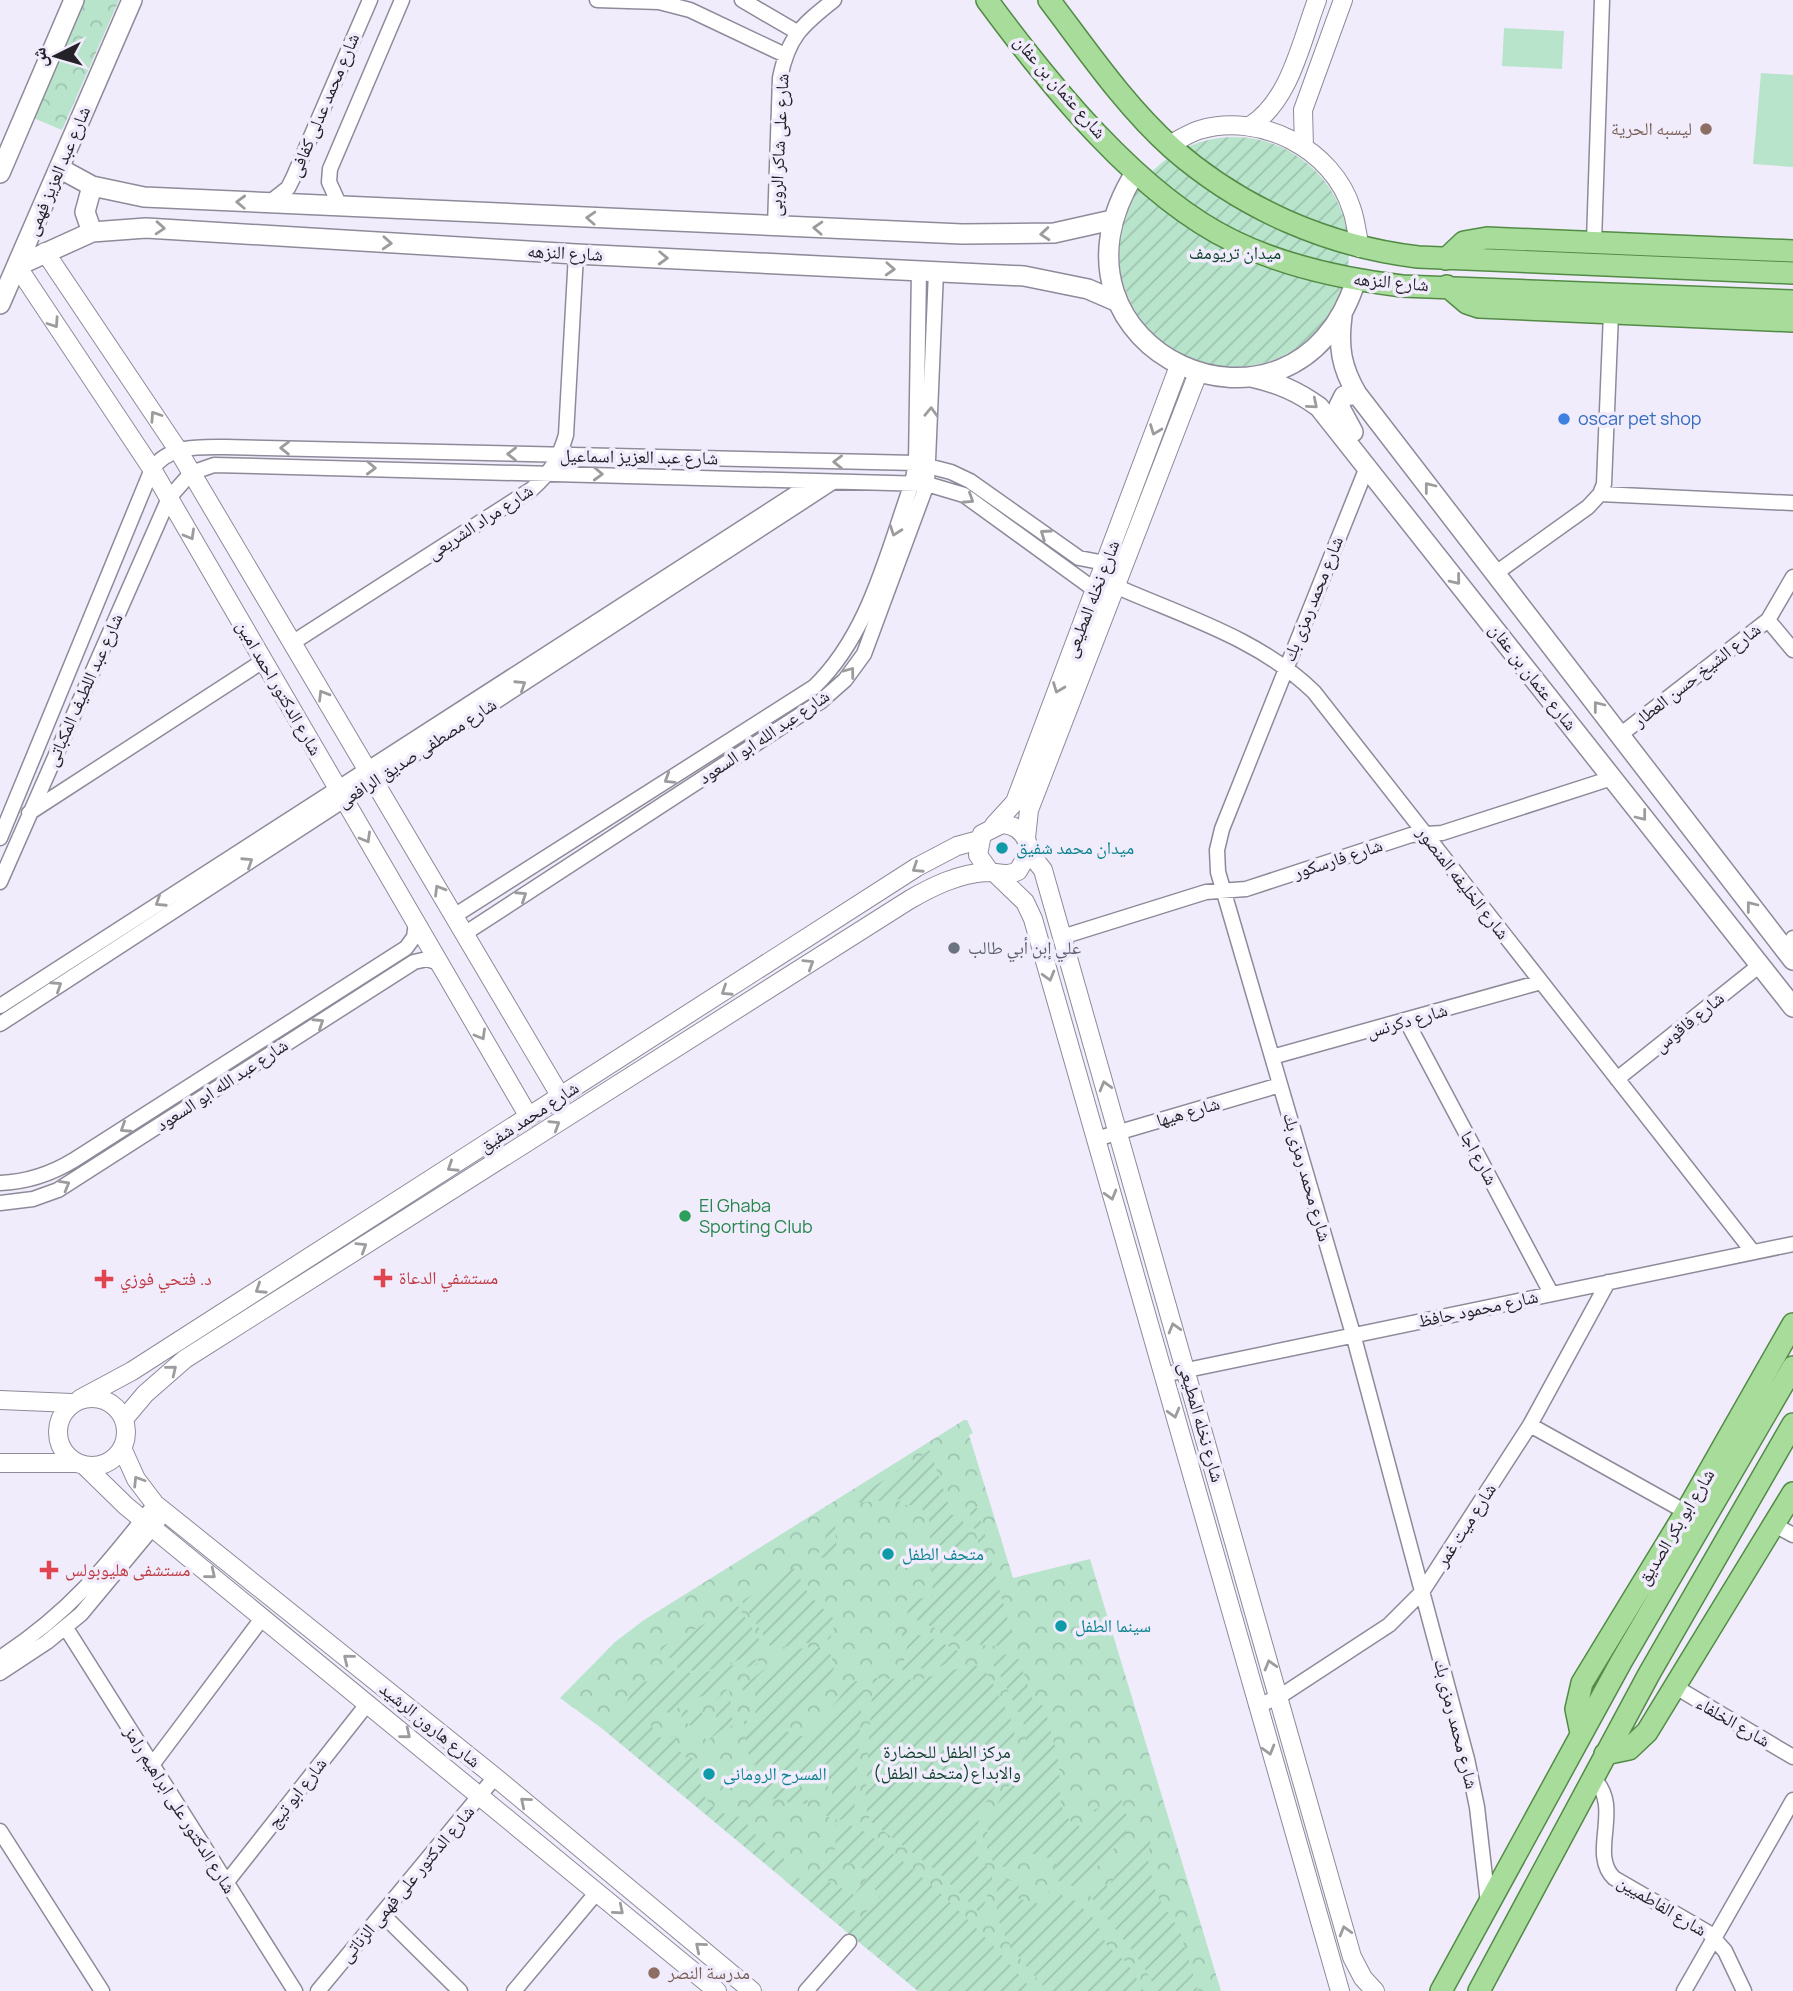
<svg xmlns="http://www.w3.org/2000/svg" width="1793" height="1991" font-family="Manrope,'Noto Naskh Arabic',sans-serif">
	<defs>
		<pattern id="forest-crowns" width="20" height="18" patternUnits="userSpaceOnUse" patternTransform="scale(1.75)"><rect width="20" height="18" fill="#b8e4cc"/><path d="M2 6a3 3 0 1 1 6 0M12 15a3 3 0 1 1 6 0" fill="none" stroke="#9ec3af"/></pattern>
		<pattern id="garden-furrows" width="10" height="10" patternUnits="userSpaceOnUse" patternTransform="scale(1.75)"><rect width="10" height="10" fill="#b8e4cc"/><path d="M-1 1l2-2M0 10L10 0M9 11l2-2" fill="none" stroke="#9ec3af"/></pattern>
	</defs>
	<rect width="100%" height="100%" fill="#f1ecfc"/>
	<path fill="url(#forest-crowns)" d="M 82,0 L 119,0 L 62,130 L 31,117 Z
		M 964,1420 L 967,1420 L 973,1433 L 969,1435 L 1013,1578 L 1090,1559 L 1221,1991 L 918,1991 L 604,1730 L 560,1698 L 615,1642 L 644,1620 Z"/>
	<path fill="url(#garden-furrows)" fill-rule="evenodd" d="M1119 252a115 115 0 1 1 230 0a115 115 0 1 1-230 0Z
		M 930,1450 L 952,1515 L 961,1514 L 972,1554 L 988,1550 L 1014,1641 C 983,1658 939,1627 908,1617 L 906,1600 L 933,1597 L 929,1519 L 924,1519 L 922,1505 L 900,1505 L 899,1499 L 856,1503 L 856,1498 Z
		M 977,1508 L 987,1542 L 979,1545 L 969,1510 Z
		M 835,1523 L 837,1557 L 816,1558 L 832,1524 Z
		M 794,1568 L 809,1595 L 836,1621 L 830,1639 L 772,1649 L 742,1601 Z
		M 738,1606 L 761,1643 C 744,1663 701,1678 676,1667 L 673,1658 L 659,1657 L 661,1647 Z
		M 902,1630 L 936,1640 L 966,1655 L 939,1667 L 902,1670 L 907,1647 L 902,1639 Z
		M 817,1646 L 831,1655 L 834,1668 C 825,1689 788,1717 787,1731 L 794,1737 L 809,1735 L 849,1686 L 856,1681 L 863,1683 L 854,1815 L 849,1819 L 832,1820 L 822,1812 L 821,1807 L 832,1800 L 832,1791 C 825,1780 814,1774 802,1780 L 799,1786 L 809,1803 L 792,1805 L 781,1798 L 764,1800 L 749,1813 L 748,1792 L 758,1779 L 758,1771 L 747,1751 L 743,1716 L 749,1724 L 750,1721 L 756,1723 L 755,1712 L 765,1697 L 763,1694 L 753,1693 L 751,1689 L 746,1693 L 741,1688 L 787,1651 Z
		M 1016,1652 L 1033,1700 L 1045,1707 C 1048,1725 1055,1742 1058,1760 C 1063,1789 1050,1823 1092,1830 L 1095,1826 L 1094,1810 L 1120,1796 L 1128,1820 L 1126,1833 L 1119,1845 L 1105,1855 L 1083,1890 L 1053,1879 L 1057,1860 L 1022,1851 L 1013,1868 L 999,1866 L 988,1856 C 979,1802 1025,1784 1026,1740 C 1027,1726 1019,1712 1012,1699 C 1006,1686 1000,1673 991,1662 L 996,1657 Z
		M 758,1659 L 758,1663 L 732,1673 L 710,1694 L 692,1699 L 669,1714 L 661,1705 L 655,1708 L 650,1724 L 659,1737 L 667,1739 L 676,1736 L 677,1748 L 685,1757 L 699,1759 C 696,1794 710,1818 747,1817 L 748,1828 L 789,1863 L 789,1869 L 780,1876 L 604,1730 C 610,1723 617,1716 622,1709 C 635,1692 630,1682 659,1679 L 662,1669 L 698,1674 Z
		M 971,1665 C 985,1666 990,1678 996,1690 C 1002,1702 1011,1716 1014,1730 C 1022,1774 966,1797 978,1857 L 992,1872 L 992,1881 L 981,1914 L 937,1871 L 870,1821 L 865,1804 L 873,1678 L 918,1680 Z
		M 729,1688 L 733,1725 L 720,1731 L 708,1741 L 703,1737 L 716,1723 L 716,1700 Z
		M 683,1710 L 703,1710 L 698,1731 L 681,1719 Z
		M 846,1824 C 866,1829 879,1843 895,1855 C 946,1895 991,1941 1033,1991 L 918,1991 L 783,1879 C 825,1880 839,1867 835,1825 ZM 838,1858 L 871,1872 L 854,1895 L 828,1881 ZM 870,1885 L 881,1895 L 860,1919 L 855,1910 L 852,1912 L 848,1908 Z
		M 1146,1831 L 1151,1836 L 1148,1860 L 1156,1894 L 1180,1931 L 1198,1991 L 1157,1991 L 1141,1962 L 1090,1896 L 1101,1881 L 1108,1887 C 1114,1878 1141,1834 1146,1831 Z
		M 1000,1877 L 1019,1884 L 1016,1898 L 1040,1904 L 1046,1900 L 1049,1891 L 1074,1900 L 1093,1918 L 1108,1947 L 1127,1963 L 1144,1991 L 1048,1991 C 1018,1956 985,1927 1000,1877 Z"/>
	<path fill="#b8e4cc" d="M 1504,28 L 1564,31 L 1562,69 L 1502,66 Z
		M 1761,73 L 1793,75 L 1793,167 L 1753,164 Z"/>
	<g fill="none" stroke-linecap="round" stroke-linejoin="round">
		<g stroke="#8f8a99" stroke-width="17">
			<path id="minor" d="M 597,0 L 659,2 L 690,10 L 785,55
				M 742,0 L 797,32
				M 269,203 L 288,188 L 293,178 L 370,0
				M 340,206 L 329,182 L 330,169 L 402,0
				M 775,226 L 780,78 C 788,37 802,25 834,0
				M 1594,242 L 1602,0
				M 1367,467 L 1222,829 L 1217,850 L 1218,872 L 1353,1334 L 1467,1759 L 1477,1807 L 1488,1903
				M 1600,494 L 1793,503
				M 1496,573 L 1588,507 L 1600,494 L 1604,484 L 1611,313
				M 1115,586 C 1183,616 1260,639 1314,692 L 1753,1252
				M 1768,620 L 1793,650
				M 292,643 L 532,489 C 550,473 559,459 566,435 L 576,254
				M 1620,735 L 1768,620 L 1793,577
				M 29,813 L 263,661
				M 0,838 L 152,469 C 170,445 197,447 225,447 L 916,463 L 951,472 L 970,481 L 1079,558 L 1105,563
				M 0,882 L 169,498 L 191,473 L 214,465 L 927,484 L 964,495 L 1095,590
				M 454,916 L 814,687 C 869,634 887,553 912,483 L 916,463 L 919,270
				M 464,934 L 820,702 L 845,680 L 864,654 L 927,484 L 936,271
				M 1062,937 L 1206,892 L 1246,889 L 1411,835 L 1442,833 L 1612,778
				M 1786,950 L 1793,938
				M 0,1006 L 815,481
				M 1407,1022 L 1551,1293
				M 0,1024 L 833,482
				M 1272,1057 L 1541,982
				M 1617,1079 L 1760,965
				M 1096,1139 L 1280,1085
				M 0,1183 C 28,1182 51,1174 74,1160 L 406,948 L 414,937 L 416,923
				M 0,1203 L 33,1199 L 58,1190 L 414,962 L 427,959 L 439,963
				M 1163,1375 L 1793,1244
				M 1530,1425 L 1686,1512
				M 1775,1525 L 1793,1535
				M 66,1628 L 295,1991
				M 0,1658 C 70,1612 104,1569 155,1504
				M 0,1673 L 47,1642 L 81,1614 L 159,1520
				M 1674,1686 L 1793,1757
				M 1257,1706 L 1279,1697 L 1389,1625 L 1422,1592 L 1530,1425 L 1608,1282
				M 152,1765 L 263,1617
				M 1593,1778 C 1624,1807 1588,1853 1614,1878 L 1709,1933 L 1725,1951 L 1744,1991
				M 0,1831 L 102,1991
				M 226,1883 L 368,1703
				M 382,1914 L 460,1991
				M 318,1991 L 495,1777
				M 514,1991 L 597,1892
				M 806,1991 L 849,1942
				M 1684,1991 L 1793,1800"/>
		</g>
		<g stroke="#8f8a99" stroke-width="20">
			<path id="tertiary" d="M 1250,126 C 1290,101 1301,42 1317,0
				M 1169,145 C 1179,140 1189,133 1199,130 C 1260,112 1333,148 1352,210 C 1356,222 1357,235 1360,248
				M 1304,147 L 1303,110 L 1343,0
				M 45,252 L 178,450 L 561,1097
				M 17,266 L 152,469 L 529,1117
				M 994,825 L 1015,802 L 1179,366
				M 1026,838 L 1029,810 L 1198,373
				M 1029,852 L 1043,870 L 1352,1957 L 1363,1978 L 1375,1991
				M 997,875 L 1025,902 L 1033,919 L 1340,1991
				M58 1432a34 34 0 1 1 68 0a34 34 0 1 1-68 0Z
				M 80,1399 L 132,1371 L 917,867 L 957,846 L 979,840
				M 0,1400 L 72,1403
				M 124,1419 L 145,1394 L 185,1359 L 909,900 C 933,886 958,874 986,872 C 999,872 1005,877 1018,871 L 1029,852 C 1028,835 1018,825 1002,824 L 982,834 L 978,855 L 990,872
				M 122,1448 L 136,1479 L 155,1504 L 495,1777 L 752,1991
				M 0,1463 L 76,1463
				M 85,1466 L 126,1506 L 717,1991"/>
		</g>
		<g stroke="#8f8a99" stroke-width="22">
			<path id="secondary" d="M 59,168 L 92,186 L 144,197 L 962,234 L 1054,233 L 1112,220
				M 0,173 L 74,0
				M 1135,173 C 1024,351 1296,472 1356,280
				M 92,232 L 85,212 L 92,186
				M 17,266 L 92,232 L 146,228 L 576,254 L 1024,276 L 1088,289 L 1118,302
				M 0,304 L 132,0
				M 1342,316 C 1338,346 1341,367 1357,394 L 1793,960
				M 1251,377 C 1278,383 1297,391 1319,407 L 1793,1007
				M 1353,432 L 1339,406 L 1344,396 L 1357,394"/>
		</g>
		<g stroke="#538b46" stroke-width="24">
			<path id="primary" d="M 987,0 C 1049,84 1138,195 1233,241 C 1286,267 1344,279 1402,286 L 1793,301
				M 1049,0 C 1087,50 1125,106 1172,148 C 1242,209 1327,246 1418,257 L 1793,273
				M 1446,259 L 1464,242 L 1487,238 L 1793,251
				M 1447,286 L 1467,303 L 1479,307 L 1793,321
				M 1581,1733 L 1576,1709 L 1582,1683 L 1686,1512 L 1793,1324
				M 1605,1754 L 1629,1749 L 1647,1732 L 1793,1493
				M 1441,1991 L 1621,1662 L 1793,1367
				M 1479,1991 L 1649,1674 L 1793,1424"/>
		</g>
		<use href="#minor" stroke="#fff" stroke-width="14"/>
		<use href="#tertiary" stroke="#fff" stroke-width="18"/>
		<use href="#secondary" stroke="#fff" stroke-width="19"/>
		<use href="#primary" stroke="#a7dc9a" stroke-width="21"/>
	</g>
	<defs><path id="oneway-chevron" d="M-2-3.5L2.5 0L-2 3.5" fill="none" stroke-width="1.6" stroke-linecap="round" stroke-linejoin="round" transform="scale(1.75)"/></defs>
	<g stroke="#9c9c9e">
		<use href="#oneway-chevron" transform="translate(241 202) rotate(-178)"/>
		<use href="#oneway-chevron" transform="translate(591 218) rotate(-177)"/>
		<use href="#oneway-chevron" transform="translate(160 228) rotate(4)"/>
		<use href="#oneway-chevron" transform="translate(818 228) rotate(-177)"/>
		<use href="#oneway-chevron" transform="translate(1045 234) rotate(175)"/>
		<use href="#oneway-chevron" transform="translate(387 243) rotate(3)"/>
		<use href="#oneway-chevron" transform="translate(663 258) rotate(2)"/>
		<use href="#oneway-chevron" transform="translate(890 269) rotate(3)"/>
		<use href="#oneway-chevron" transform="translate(54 323) rotate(56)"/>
		<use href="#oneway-chevron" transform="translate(1313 404) rotate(40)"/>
		<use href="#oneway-chevron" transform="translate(931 412) rotate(-88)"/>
		<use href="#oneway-chevron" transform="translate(155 416) rotate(-124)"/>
		<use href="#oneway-chevron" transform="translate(1155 430) rotate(111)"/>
		<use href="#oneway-chevron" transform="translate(285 448) rotate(-179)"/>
		<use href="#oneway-chevron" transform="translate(512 454) rotate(-179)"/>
		<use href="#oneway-chevron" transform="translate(838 462) rotate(-179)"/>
		<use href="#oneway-chevron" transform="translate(371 468) rotate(2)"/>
		<use href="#oneway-chevron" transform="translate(598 474) rotate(2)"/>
		<use href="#oneway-chevron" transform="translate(1429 487) rotate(-128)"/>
		<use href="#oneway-chevron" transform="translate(969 499) rotate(33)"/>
		<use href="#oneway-chevron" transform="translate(895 531) rotate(110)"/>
		<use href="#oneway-chevron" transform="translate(1045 534) rotate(-145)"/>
		<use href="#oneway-chevron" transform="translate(190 535) rotate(60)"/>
		<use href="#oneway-chevron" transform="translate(1456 580) rotate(51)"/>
		<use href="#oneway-chevron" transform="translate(850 672) rotate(-53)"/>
		<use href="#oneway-chevron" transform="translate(521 685) rotate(-33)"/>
		<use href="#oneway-chevron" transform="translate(1058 688) rotate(111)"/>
		<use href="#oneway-chevron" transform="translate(323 695) rotate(-121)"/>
		<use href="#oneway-chevron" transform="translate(1598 706) rotate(-128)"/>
		<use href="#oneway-chevron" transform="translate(669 779) rotate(148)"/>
		<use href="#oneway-chevron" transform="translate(1642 816) rotate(52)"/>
		<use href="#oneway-chevron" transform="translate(366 838) rotate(60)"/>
		<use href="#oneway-chevron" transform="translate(248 862) rotate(-33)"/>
		<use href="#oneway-chevron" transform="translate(917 868) rotate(147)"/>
		<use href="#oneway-chevron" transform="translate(439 890) rotate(-121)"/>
		<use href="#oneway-chevron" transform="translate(522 896) rotate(-33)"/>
		<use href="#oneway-chevron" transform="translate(160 902) rotate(147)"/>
		<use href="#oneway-chevron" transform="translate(1751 906) rotate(-128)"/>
		<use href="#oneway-chevron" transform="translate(809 964) rotate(-32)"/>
		<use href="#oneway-chevron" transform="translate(1049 976) rotate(74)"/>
		<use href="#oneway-chevron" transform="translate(57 986) rotate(-33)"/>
		<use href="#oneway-chevron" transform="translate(726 991) rotate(147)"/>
		<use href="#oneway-chevron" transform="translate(319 1023) rotate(-33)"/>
		<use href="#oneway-chevron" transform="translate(481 1035) rotate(60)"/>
		<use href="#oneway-chevron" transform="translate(1105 1086) rotate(-106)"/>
		<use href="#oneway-chevron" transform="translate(555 1125) rotate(-32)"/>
		<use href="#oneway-chevron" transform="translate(125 1128) rotate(147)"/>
		<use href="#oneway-chevron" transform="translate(452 1167) rotate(147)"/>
		<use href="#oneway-chevron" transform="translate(65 1185) rotate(-30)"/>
		<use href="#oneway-chevron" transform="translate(1111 1195) rotate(74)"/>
		<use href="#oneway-chevron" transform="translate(362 1247) rotate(-32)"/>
		<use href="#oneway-chevron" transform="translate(260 1289) rotate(147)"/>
		<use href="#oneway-chevron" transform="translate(1174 1328) rotate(-106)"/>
		<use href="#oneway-chevron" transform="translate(172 1370) rotate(-39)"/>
		<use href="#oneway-chevron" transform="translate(1174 1413) rotate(74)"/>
		<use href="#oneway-chevron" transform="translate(138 1481) rotate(-122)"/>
		<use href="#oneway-chevron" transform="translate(211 1574) rotate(39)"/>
		<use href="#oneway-chevron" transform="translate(348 1659) rotate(-141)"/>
		<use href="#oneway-chevron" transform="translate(1270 1665) rotate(-106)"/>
		<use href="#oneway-chevron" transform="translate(406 1734) rotate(39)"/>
		<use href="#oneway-chevron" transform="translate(1269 1750) rotate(74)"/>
		<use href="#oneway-chevron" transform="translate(525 1802) rotate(-140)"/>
		<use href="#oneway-chevron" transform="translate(619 1910) rotate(40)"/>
		<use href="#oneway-chevron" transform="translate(1345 1931) rotate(-106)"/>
		<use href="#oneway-chevron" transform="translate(700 1947) rotate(-140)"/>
	</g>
	<g fill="#8d6e63" stroke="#f1ecfc" stroke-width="2.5">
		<circle cx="1706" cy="129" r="7"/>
		<circle cx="654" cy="1973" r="7"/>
	</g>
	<circle fill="#3f7fe0" stroke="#f1ecfc" stroke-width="2.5" cx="1564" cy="419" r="7"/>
	<g fill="#0f9aa8" stroke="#f1ecfc" stroke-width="2.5">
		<circle cx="1002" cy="848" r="7"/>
		<circle cx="888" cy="1554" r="7"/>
		<circle cx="1061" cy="1626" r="7"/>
		<circle cx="709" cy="1774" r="7"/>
	</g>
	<circle fill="#6b7280" stroke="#f1ecfc" stroke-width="2.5" cx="954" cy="948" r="7"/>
	<circle fill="#2e9e5b" stroke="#f1ecfc" stroke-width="2.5" cx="685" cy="1216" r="7"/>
	<g fill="#e0444e" stroke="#f1ecfc" stroke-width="2.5">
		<path d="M379.5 1267.5h7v7h7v7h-7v7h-7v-7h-7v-7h7z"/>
		<path d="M100.5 1268.5h7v7h7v7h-7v7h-7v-7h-7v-7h7z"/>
		<path d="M45.5 1559.5h7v7h7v7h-7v7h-7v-7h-7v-7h7z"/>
	</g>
	<g text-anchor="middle" stroke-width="7" stroke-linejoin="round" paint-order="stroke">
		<g font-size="18" fill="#242228" stroke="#f1ecfc">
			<text transform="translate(1060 87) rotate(49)" y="6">شارع عثمان بن عفان</text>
			<text transform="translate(324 105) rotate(-67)" y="6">شارع محمد عدلى كفافى</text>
			<text transform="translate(779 145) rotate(-87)" y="6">شارع على شاكر الروبى</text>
			<text transform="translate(58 171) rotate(-67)" y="6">شارع عبد العزيز فهمى</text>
			<text transform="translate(565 253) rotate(3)" y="6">شارع النزهه</text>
			<text transform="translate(1391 282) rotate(5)" y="6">شارع النزهه</text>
			<text transform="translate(639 457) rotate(1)" y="6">شارع عبد العزيز اسماعيل</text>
			<text transform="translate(480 522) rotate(-33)" y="6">شارع مراد الشريعى</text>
			<text transform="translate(1092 599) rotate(-69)" y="6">شارع نخله المطيعى</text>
			<text transform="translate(1313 599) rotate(-68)" y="6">شارع محمد رمزى بك</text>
			<text transform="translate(1697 675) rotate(-38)" y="6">شارع الشيخ حسن العطار</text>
			<text transform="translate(1533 677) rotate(52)" y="6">شارع عثمان بن عفان</text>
			<text transform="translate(279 688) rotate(60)" y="6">شارع الدكتور احمد امين</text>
			<text transform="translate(84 690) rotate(-66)" y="6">شارع عبد اللطيف المكباتى</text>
			<text transform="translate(764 737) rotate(-34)" y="6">شارع عبد الله ابو السعود</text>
			<text transform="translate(417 753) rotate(-33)" y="6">شارع مصطفى صديق الرافعى</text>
			<text transform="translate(1338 859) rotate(-18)" y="6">شارع فارسكور</text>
			<text transform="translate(1463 883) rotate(52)" y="6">شارع الخليفه المنصور</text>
			<text transform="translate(1407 1021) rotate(-16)" y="6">شارع دكرنس</text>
			<text transform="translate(1689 1022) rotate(-39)" y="6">شارع فاقوس</text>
			<text transform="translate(222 1085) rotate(-33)" y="6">شارع عبد الله ابو السعود</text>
			<text transform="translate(1188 1112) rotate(-16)" y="6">شارع هيها</text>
			<text transform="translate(529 1117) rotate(-33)" y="6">شارع محمد شفيق</text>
			<text transform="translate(1479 1158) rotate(62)" y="6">شارع اجا</text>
			<text transform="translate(1307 1177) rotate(74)" y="6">شارع محمد رمزى بك</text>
			<text transform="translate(1478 1309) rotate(-12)" y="6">شارع محمود حافظ</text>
			<text transform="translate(1201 1422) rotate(74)" y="6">شارع نخله المطيعى</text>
			<text transform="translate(1466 1525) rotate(-57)" y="6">شارع ميت غمر</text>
			<text transform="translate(1676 1527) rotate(-59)" y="6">شارع ابو بكر الصديق</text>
			<text transform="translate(1733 1722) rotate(30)" y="6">شارع الخلفاء</text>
			<text transform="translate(1456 1724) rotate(76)" y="6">شارع محمد رمزى بك</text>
			<text transform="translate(430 1725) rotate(39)" y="6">شارع هارون الرشيد</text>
			<text transform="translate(297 1793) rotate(-52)" y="6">شارع ابو تيج</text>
			<text transform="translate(180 1810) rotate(58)" y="6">شارع الدكتور على ابراهيم رامز</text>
			<text transform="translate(407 1884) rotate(-50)" y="6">شارع الدكتور على فهمى الزناتى</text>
			<text transform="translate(1662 1906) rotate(31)" y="6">شارع الفاطميين</text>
		</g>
		<g font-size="18" fill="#785e54" stroke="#f1ecfc" text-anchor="end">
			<text x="1692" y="135">ليسبه الحرية</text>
			<text x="668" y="1979" text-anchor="start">مدرسة النصر</text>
		</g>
		<g font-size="18" fill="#10432d" stroke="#f1ecfc">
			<text x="1235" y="259">ميدان تريومف</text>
			<text x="947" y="1758">مركز الطفل للحضارة<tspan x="947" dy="21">والابداع(متحف الطفل)</tspan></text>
		</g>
		<g font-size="18" fill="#366cbe" stroke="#f1ecfc" text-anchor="start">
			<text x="1578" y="425">oscar pet shop</text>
		</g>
		<g font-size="18" fill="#0d838f" stroke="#f1ecfc" text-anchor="start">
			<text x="1016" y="854">ميدان محمد شفيق</text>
			<text x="902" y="1560">متحف الطفل</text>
			<text x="1075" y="1632">سينما الطفل</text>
			<text x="723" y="1780">المسرح الرومانى</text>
		</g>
		<g font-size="18" fill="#5b616d" stroke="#f1ecfc" text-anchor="start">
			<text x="968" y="954">علي إبن أبي طالب</text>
		</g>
		<g font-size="18" fill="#27864d" stroke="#f1ecfc" text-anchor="start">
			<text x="699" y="1212">El Ghaba<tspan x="699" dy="21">Sporting Club</tspan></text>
		</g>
		<g font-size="18" fill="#be3a42" stroke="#f1ecfc" text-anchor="start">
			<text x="399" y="1284">مستشفي الدعاة</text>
			<text x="120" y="1285">د. فتحي فوزي</text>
			<text x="65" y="1576">مستشفى هليوبولس</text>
		</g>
	</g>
	<g transform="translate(56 56) rotate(265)" stroke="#f1ecfc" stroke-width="5" paint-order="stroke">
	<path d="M0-5L12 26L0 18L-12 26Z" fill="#242228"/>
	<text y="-10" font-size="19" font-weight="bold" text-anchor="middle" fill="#242228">ش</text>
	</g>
</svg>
